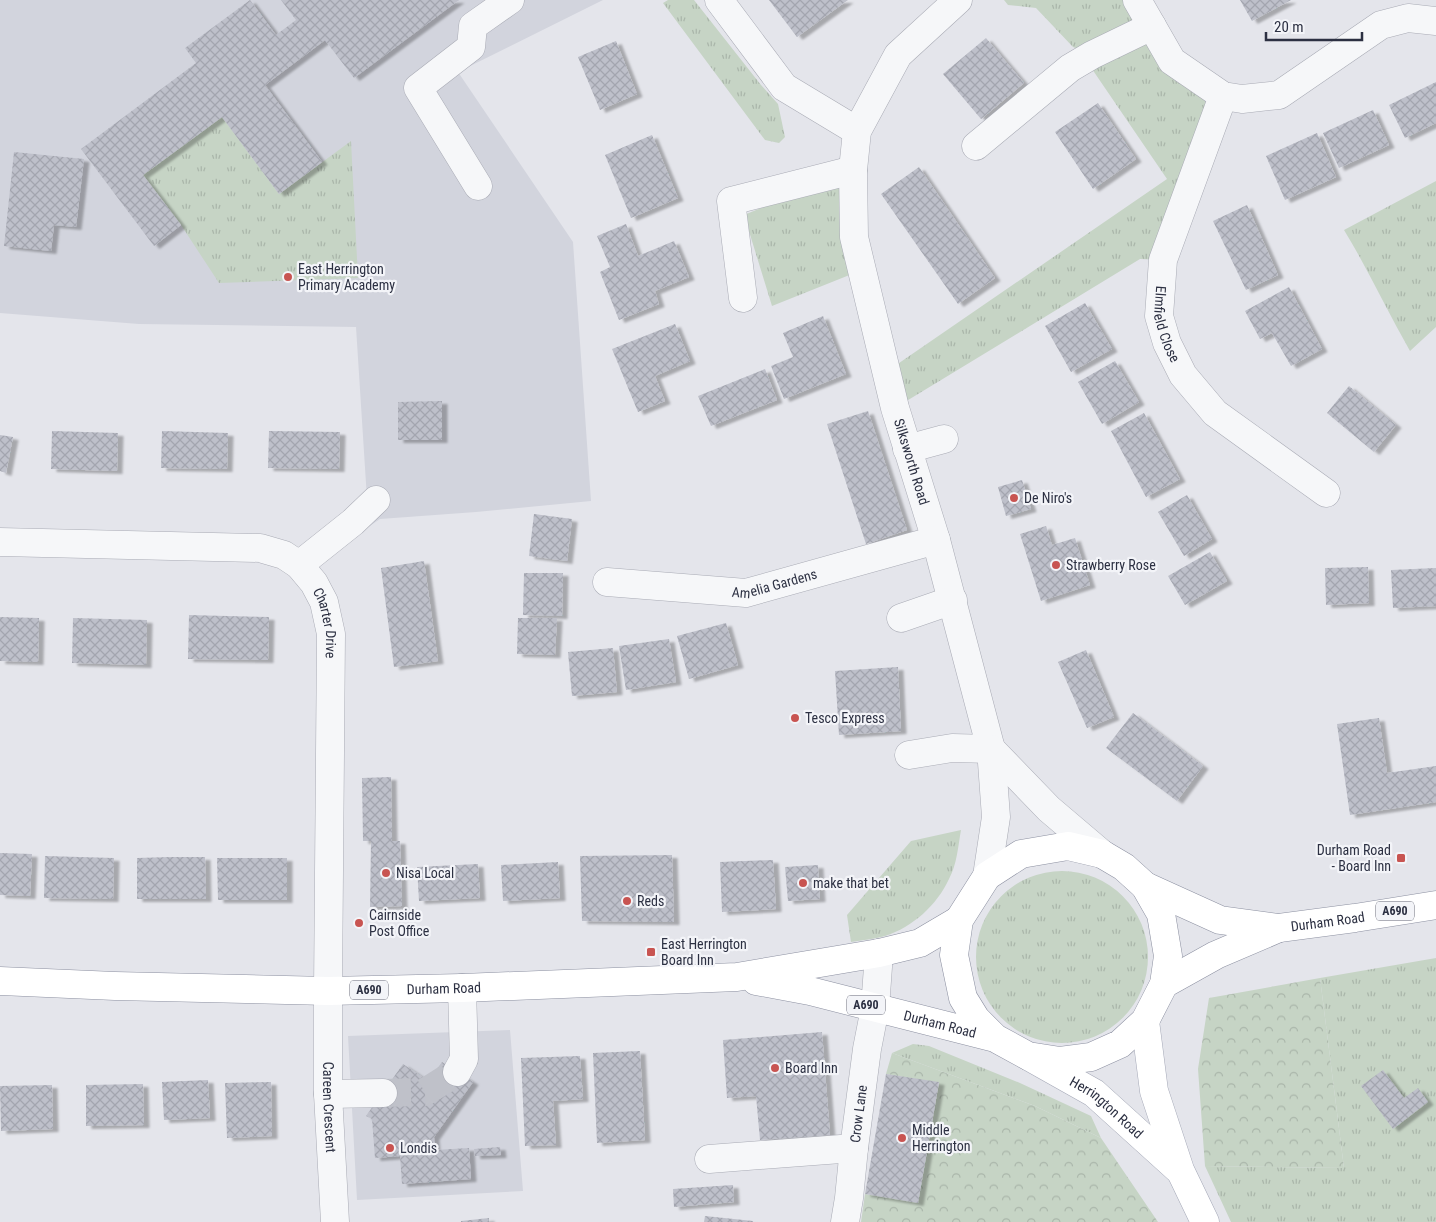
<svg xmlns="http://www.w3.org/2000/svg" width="1436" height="1222" font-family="'Roboto Condensed',sans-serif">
	<defs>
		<pattern id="grass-tufts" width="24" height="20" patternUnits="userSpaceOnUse" patternTransform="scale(1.25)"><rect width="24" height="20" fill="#c6d4c5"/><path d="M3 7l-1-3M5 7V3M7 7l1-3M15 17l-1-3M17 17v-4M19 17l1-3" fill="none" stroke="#aab6aa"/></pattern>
		<pattern id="forest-crowns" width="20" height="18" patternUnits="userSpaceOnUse" patternTransform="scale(1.25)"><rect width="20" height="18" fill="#c6d4c5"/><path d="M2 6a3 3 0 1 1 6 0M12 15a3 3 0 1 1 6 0" fill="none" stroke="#aab6aa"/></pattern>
		<pattern id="building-cross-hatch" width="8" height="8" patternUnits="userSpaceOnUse" patternTransform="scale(1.25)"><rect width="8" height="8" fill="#bec0ca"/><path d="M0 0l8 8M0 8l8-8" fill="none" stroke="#a3a5af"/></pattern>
		<filter id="shadow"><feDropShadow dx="5.5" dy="3" stdDeviation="1" flood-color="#0004"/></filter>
	</defs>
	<rect width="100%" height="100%" fill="#e4e5eb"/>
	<path fill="#d2d4dd" d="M 0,0 L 603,0 L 458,72 L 573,242 L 591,501 L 476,512 L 380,519 L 361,532 L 367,499 L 356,327 L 139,324 L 0,313 Z
		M 510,1030 L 523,1191 L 357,1200 L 348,1036 Z"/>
	<path fill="url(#grass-tufts)" d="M 668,0 L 694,0 L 761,85 L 778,104 L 785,137 L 779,143 L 765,140 L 663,3 Z
		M 1004,0 L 1137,0 L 1152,26 L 1223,96 L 1163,260 L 1140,259 L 895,408 L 886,372 L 1167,179 L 1092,69 L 1092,55 L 1073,47 L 1036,8 L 1008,5 Z
		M 222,117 L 279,194 L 351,141 L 358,278 L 219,283 L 181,225 L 143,175 Z
		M 853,170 L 862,270 L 772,306 L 744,215 Z
		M 1436,181 L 1436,327 L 1410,351 C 1387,311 1368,269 1344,230 Z
		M 961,830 C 958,847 957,864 949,879 C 937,905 913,927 885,936 C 874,939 862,940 851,942 L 847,915 L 911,841 Z
		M976 957a86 86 0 1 1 172 0a86 86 0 1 1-172 0Z
		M 1436,958 L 1436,1222 L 1231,1222 L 1205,1166 L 1344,1168 L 1320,978 Z
		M 913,1044 L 929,1046 L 1020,1083 L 1091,1116 L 1101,1138 L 1035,1106 L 892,1053 Z"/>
	<path fill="url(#forest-crowns)" d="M 1320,978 L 1344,1168 L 1205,1166 L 1198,1069 L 1209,998 Z
		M 892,1053 L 1035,1106 L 1101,1138 L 1158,1222 L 861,1222 L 865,1194 L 918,1202 L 939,1083 L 886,1074 Z"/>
	<path fill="url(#building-cross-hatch)" filter="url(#shadow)" d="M 250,0 L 276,35 L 296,20 L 281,0 L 459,0 L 354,78 L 325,40 L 265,85 L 322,162 L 279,194 L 222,117 L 143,175 L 181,225 L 154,246 L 81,149 L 196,63 L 185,48 Z
		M 769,0 L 848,0 L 797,37 Z
		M 1240,0 L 1291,0 L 1252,21 Z
		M 986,38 L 1024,83 L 981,119 L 943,74 Z
		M 616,41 L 637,94 L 600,110 L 578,57 Z
		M 1436,82 L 1436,123 L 1405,138 L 1389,105 Z
		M 1098,103 L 1136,159 L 1093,189 L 1055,132 Z
		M 1373,110 L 1389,145 L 1339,168 L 1323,133 Z
		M 1317,133 L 1336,177 L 1285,200 L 1266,156 Z
		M 652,135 L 678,198 L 631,218 L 605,155 Z
		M 14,152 L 84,159 L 76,227 L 54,225 L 51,251 L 4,246 Z
		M 919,167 L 995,278 L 958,304 L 881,194 Z
		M 1247,205 L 1278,275 L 1246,290 L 1213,221 Z
		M 626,224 L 638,256 L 674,241 L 689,277 L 655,291 L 659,304 L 619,320 L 600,272 L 610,267 L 597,236 Z
		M 1289,287 L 1322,349 L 1291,366 L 1272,333 L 1260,339 L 1245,311 Z
		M 1085,303 L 1112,349 L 1071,372 L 1045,326 Z
		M 823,316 L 846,374 L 784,399 L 771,366 L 793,357 L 783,333 Z
		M 675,324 L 690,361 L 655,376 L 665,401 L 638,412 L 612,349 Z
		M 1115,361 L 1139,402 L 1102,424 L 1078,382 Z
		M 765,369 L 777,400 L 711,426 L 698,396 Z
		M 1349,386 L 1396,425 L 1374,452 L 1327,413 Z
		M 442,401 L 442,440 L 398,440 L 398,402 Z
		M 868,411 L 907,530 L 866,544 L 827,424 Z
		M 1144,413 L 1180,479 L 1146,497 L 1111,431 Z
		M 52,431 L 118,433 L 117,471 L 51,469 Z
		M 162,431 L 228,433 L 227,469 L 161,468 Z
		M 269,431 L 340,432 L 339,469 L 268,468 Z
		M 0,435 L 13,437 L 6,473 L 0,471 Z
		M 1022,480 L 1031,509 L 1006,516 L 998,487 Z
		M 1187,495 L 1212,539 L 1184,556 L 1158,512 Z
		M 534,514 L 572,519 L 567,561 L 529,556 Z
		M 1046,526 L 1052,545 L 1075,538 L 1090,585 L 1041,601 L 1020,534 Z
		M 1210,552 L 1227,581 L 1185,605 L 1168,576 Z
		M 424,561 L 438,661 L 394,667 L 381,568 Z
		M 1368,567 L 1369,603 L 1326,605 L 1325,568 Z
		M 1436,568 L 1436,606 L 1393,608 L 1391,570 Z
		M 524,573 L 563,573 L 562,616 L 523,615 Z
		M 189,615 L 269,617 L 268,660 L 188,659 Z
		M 0,617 L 39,618 L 38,662 L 0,661 Z
		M 73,618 L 147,620 L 146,665 L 72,663 Z
		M 518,618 L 557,618 L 555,655 L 517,654 Z
		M 726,623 L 738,665 L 689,679 L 677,636 Z
		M 669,639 L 676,682 L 626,690 L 619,646 Z
		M 613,648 L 617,692 L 572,696 L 568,652 Z
		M 1086,650 L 1114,717 L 1087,728 L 1058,662 Z
		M 898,667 L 901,731 L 839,735 L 835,671 Z
		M 1133,713 L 1203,766 L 1177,801 L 1106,748 Z
		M 1379,718 L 1387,773 L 1436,766 L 1436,802 L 1350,815 L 1337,724 Z
		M 391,777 L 392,841 L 400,841 L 402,906 L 370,907 L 371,841 L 363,841 L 362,778 Z
		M 0,853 L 32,854 L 30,896 L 0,895 Z
		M 672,855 L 674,922 L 582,921 L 580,856 Z
		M 45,856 L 114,858 L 113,899 L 44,898 Z
		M 170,857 L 205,857 L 206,899 L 137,899 L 137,858 Z
		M 217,858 L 287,858 L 287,900 L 218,900 Z
		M 773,860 L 776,909 L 722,912 L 720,862 Z
		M 558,862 L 560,898 L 503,901 L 501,865 Z
		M 478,864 L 480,898 L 419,901 L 417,867 Z
		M 818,865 L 820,899 L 788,901 L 785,867 Z
		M 822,1032 L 830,1135 L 760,1140 L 756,1096 L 727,1098 L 723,1040 Z
		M 640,1051 L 645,1140 L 597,1143 L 593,1053 Z
		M 580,1056 L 583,1099 L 553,1101 L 556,1145 L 525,1146 L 521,1058 Z
		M 442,1062 L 473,1082 L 434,1137 L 435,1150 L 469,1148 L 471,1179 L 402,1184 L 400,1156 L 375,1158 L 372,1119 L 366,1116 L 403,1064 L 428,1081 Z
		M 1383,1070 L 1404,1098 L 1418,1088 L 1428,1102 L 1393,1129 L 1361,1086 Z
		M 886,1074 L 939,1082 L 918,1203 L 865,1194 Z
		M 208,1080 L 210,1118 L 164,1120 L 162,1082 Z
		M 271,1082 L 272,1136 L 227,1138 L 225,1083 Z
		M 143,1084 L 144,1125 L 86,1126 L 86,1085 Z
		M 52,1085 L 53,1129 L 1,1131 L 0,1086 Z
		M 500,1147 L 501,1155 L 475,1156 L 474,1149 Z
		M 733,1185 L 734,1202 L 674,1207 L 673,1189 Z
		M 705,1216 L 753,1221 L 753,1222 L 704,1222 Z
		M 489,1218 L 489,1222 L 461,1222 L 461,1221 Z"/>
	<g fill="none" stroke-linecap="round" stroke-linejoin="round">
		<path stroke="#bfc1c9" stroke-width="28" stroke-dasharray="28 14" stroke-linecap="butt" d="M 383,1093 L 425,1092 L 457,1072"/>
		<g stroke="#a9abb5" stroke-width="29">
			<g id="minor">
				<path d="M 719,0 L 784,87 L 857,131"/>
				<path id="s1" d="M 958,0 L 898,55 L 857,131 L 853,170 L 854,237 L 895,408 L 936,540 L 991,749 L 996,817 L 987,876"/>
				<path d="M 1137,0 L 1172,61 L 1223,96 L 1242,99 L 1279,95 L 1381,25 L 1408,18 L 1436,21"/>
				<path id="s2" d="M 1223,96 L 1163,260 L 1159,316 L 1167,343 L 1183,375 L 1215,413 L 1326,493"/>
				<path d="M 976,146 L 1070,68 L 1092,55 L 1152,26"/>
				<path d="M 478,186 L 418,88 L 471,47 L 473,26 L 510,0"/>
				<path d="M 743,298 L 731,201 L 853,170"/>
				<path d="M 907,449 L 944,439"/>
				<path id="s3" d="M 0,542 L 260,548 L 284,555 L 299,565 L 314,583 L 324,602 L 331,634 L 328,991 L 328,1094 L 335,1222"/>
				<path d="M 299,565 L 353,522 L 376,500"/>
				<path id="s4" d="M 607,582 L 746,593 L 936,540"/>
				<path d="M 901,618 L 953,600"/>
				<path d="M 991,749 L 1049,809 L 1102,854"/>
				<path d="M 909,755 L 952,748 L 991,749"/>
				<path d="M 457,1072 L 464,1059 L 462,988"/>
				<path d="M 328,1094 L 383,1093"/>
				<path d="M 709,1159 L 854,1148"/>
				<path id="s5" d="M 845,1222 L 849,1198 L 854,1148 L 867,1049 L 875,1008 L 879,953"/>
			</g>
		</g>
		<g stroke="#a3a7b6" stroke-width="29">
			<g id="major">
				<path d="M 1145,1021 L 1154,1091 L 1180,1170 L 1205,1222"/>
				<path id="s6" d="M 1030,1057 L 1094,1093 L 1178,1169"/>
			</g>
		</g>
		<g stroke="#8c90a1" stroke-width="29">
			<g id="highway">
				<path id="s7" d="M 1145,886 L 1220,920 L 1279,928 L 1355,918 L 1436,905"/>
				<path id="s8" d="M 0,981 L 115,986 L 328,991 L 462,988 L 737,977 L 879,953 L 920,943 L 959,920"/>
				<path id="s9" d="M 756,981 L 810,991 L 995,1038 L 1028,1056 L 1060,1061 L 1091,1057 L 1120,1044 L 1145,1021 L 1164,984 L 1168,956 L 1161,914 L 1145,886 L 1124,867 L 1102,854 L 1068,846 L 1021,854 L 987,876 L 959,920 L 954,955 L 963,998 L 976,1019 L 995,1038"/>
				<path d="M 1164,984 L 1216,955 L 1279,928"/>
			</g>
		</g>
		<use href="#minor" stroke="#f6f7f9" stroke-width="28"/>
		<use href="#major" stroke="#fff" stroke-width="28"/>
		<use href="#highway" stroke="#fff" stroke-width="28"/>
	</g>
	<g fill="#c85451" stroke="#f3f4f8" stroke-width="2">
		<circle cx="288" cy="277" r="5"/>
		<circle cx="1014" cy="498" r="5"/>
		<circle cx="1056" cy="565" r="5"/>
		<circle cx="795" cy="718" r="5"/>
		<rect x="1396" y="853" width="10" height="10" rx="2.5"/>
		<circle cx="386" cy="873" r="5"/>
		<circle cx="803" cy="883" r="5"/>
		<circle cx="627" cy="901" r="5"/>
		<circle cx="359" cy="923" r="5"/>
		<rect x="646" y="947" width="10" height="10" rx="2.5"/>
		<circle cx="775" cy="1068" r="5"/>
		<circle cx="902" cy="1138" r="5"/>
		<circle cx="390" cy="1148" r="5"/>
	</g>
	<g text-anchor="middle" stroke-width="4.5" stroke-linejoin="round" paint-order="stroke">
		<g fill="#f3f4f8" stroke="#686b79" stroke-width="1">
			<rect x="1376" y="901.5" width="38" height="19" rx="4"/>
			<rect x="350" y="980.5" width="38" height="19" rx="4"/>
			<rect x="847" y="995.5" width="38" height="19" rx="4"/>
		</g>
		<g font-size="12" font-weight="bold" fill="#2c3042">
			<text x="1395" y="915">A690</text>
			<text x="369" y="994">A690</text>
			<text x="866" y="1009">A690</text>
		</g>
		<g font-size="14" fill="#2c3042" stroke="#f3f4f8" text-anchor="start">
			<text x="298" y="274">East Herrington<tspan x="298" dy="16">Primary Academy</tspan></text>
			<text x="1024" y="503">De Niro's</text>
			<text x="1066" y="570">Strawberry Rose</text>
			<text x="805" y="723">Tesco Express</text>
			<text x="1391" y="855" text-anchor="end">Durham Road<tspan x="1391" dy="16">- Board Inn</tspan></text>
			<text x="396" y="878">Nisa Local</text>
			<text x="813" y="888">make that bet</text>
			<text x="637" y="906">Reds</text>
			<text x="369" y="920">Cairnside<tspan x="369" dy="16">Post Office</tspan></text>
			<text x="661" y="949">East Herrington<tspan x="661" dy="16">Board Inn</tspan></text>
			<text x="785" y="1073">Board Inn</text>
			<text x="912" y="1135">Middle<tspan x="912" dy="16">Herrington</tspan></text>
			<text x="400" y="1153">Londis</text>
		</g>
		<g font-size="14" fill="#2c3042" stroke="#f3f4f8">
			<text dy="5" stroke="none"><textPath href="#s2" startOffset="240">Elmfield Close</textPath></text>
			<text dy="5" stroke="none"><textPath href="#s1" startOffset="506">Silksworth Road</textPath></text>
			<text dy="5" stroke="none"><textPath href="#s4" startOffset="169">Amelia Gardens</textPath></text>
			<text dy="5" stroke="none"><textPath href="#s3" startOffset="369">Charter Drive</textPath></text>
			<text dy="5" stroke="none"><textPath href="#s7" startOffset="191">Durham Road</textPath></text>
			<text dy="5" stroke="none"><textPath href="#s8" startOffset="444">Durham Road</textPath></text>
			<text dy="5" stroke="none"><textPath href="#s9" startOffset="189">Durham Road</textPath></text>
			<text dy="5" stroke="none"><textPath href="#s3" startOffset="854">Careen Crescent</textPath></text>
			<text dy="5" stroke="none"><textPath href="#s6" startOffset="92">Herrington Road</textPath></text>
			<text dy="5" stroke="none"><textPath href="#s5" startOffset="109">Crow Lane</textPath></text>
		</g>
	</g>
	<path d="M1266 32v8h96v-8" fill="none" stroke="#2c3042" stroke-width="2.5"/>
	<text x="1274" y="32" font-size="15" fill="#2c3042" stroke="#f3f4f8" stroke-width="4" paint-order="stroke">20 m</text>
</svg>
